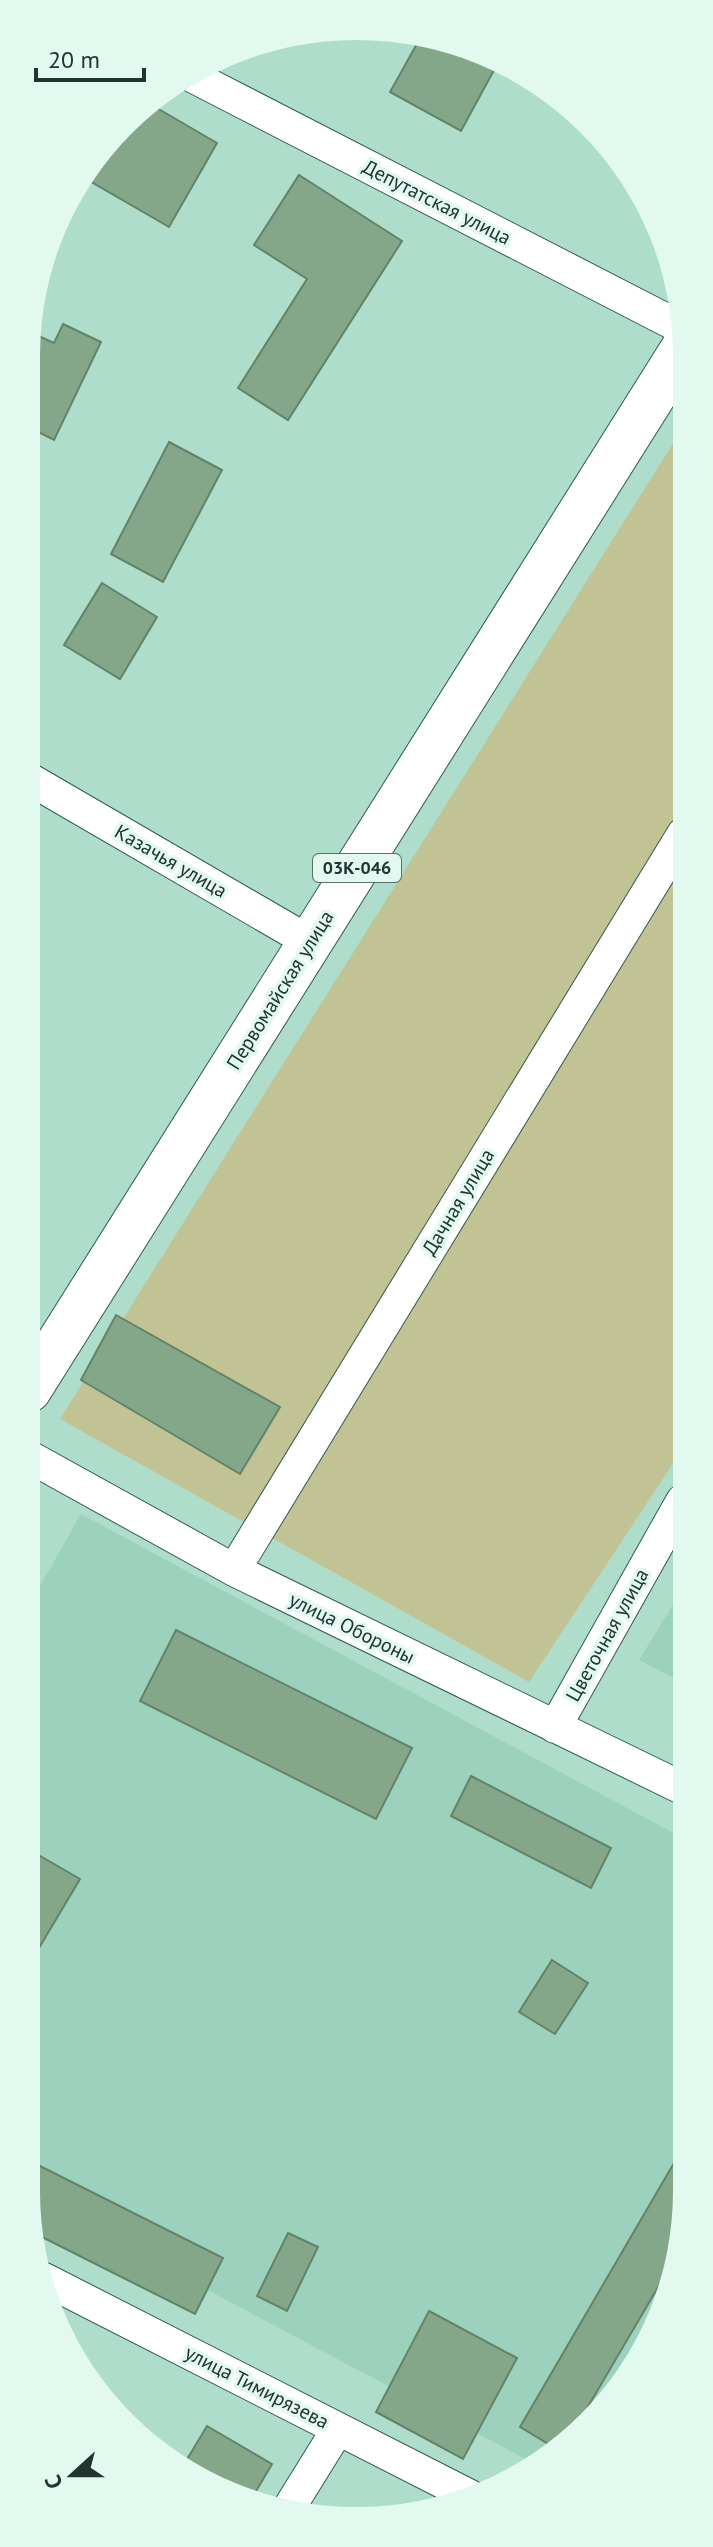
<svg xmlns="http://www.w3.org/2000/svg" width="713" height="2547" font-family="'PT Sans',sans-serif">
	<rect width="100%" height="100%" fill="#aedecb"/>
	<path fill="#9cd2bd" d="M 81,1514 L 681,1837 L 681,2255 L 670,2284 L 603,2401 L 558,2452 L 535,2464 L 27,2194 L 28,1607 Z
		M 682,1590 L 682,1682 L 639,1660 Z"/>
	<path fill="#c2c394" d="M 684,426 L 682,1450 L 529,1682 L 60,1419 Z"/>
	<path fill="#84a689" stroke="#628367" stroke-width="2" d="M 423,33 L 500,59 L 461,131 L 390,92 Z
		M 150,104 L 217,143 L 169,227 L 81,176 Z
		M 299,175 L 402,241 L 288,420 L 238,388 L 307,279 L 254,245 Z
		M 63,324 L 101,342 L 54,440 L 32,429 L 32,333 L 54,343 Z
		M 169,442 L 222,470 L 163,582 L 111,554 Z
		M 102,583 L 157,617 L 120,679 L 64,645 Z
		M 116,1315 L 280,1407 L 240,1474 L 81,1380 Z
		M 176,1630 L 412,1748 L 376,1819 L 140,1701 Z
		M 471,1776 L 611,1848 L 591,1888 L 451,1816 Z
		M 35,1853 L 80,1879 L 27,1968 L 27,1866 Z
		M 552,1960 L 588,1983 L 555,2034 L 519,2012 Z
		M 681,2151 L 681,2248 L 569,2439 L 560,2451 L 520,2427 Z
		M 26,2159 L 223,2258 L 195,2314 L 34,2233 L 26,2190 Z
		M 288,2233 L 318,2247 L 287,2311 L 257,2296 Z
		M 429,2311 L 517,2358 L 463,2459 L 376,2412 Z
		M 207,2426 L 272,2464 L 252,2498 L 211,2487 L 183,2466 Z"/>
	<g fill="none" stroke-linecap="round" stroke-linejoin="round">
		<g stroke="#2f5b4c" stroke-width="34">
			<path id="minor" d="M 190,75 L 684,329
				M 31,780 L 310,942
				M 28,1456 L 234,1570 L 682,1788
				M 234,1570 L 683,834
				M 555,1727 L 682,1501
				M 44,2279 L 470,2496
				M 289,2508 L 338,2429"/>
		</g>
		<g stroke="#2f5b4c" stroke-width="46">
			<path id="primary" d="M 29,1390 L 684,347"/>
		</g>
		<use href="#minor" stroke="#fff" stroke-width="32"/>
		<use href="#primary" stroke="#fff" stroke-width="44"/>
	</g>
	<g text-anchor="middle" stroke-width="7" stroke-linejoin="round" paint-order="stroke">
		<rect fill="#e1f9ef" stroke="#5b6f67" stroke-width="2" x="313" y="854" width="88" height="28" rx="6"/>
		<g font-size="18" font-weight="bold" fill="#21342d">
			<text x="357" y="874">03К-046</text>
		</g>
		<g font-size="20" fill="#21342d" stroke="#e1f9ef">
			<text transform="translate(437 202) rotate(27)" y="7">Депутатская улица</text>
			<text transform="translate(171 861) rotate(30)" y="7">Казачья улица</text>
			<text transform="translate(280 990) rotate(-58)" y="7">Первомайская улица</text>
			<text transform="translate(458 1202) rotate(-59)" y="7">Дачная улица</text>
			<text transform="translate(352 1628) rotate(26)" y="7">улица Обороны</text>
			<text transform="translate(607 1635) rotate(-61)" y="7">Цветочная улица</text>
			<text transform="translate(257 2387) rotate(27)" y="7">улица Тимирязева</text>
		</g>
	</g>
	<path d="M0 0H713V2547H0ZM356 40H357A316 316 0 0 1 673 356V2191A316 316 0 0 1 357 2507H356A316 316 0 0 1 40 2191V356A316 316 0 0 1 356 40Z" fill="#e1f9ef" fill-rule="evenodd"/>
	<g transform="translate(72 2475) rotate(249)" stroke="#e1f9ef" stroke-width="6" paint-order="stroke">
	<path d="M0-6L14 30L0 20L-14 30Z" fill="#21342d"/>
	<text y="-12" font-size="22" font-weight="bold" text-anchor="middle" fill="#21342d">С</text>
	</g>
	<path d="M36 68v12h108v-12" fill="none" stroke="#21342d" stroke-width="4"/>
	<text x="48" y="68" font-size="24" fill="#21342d" stroke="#e1f9ef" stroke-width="6" paint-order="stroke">20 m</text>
</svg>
